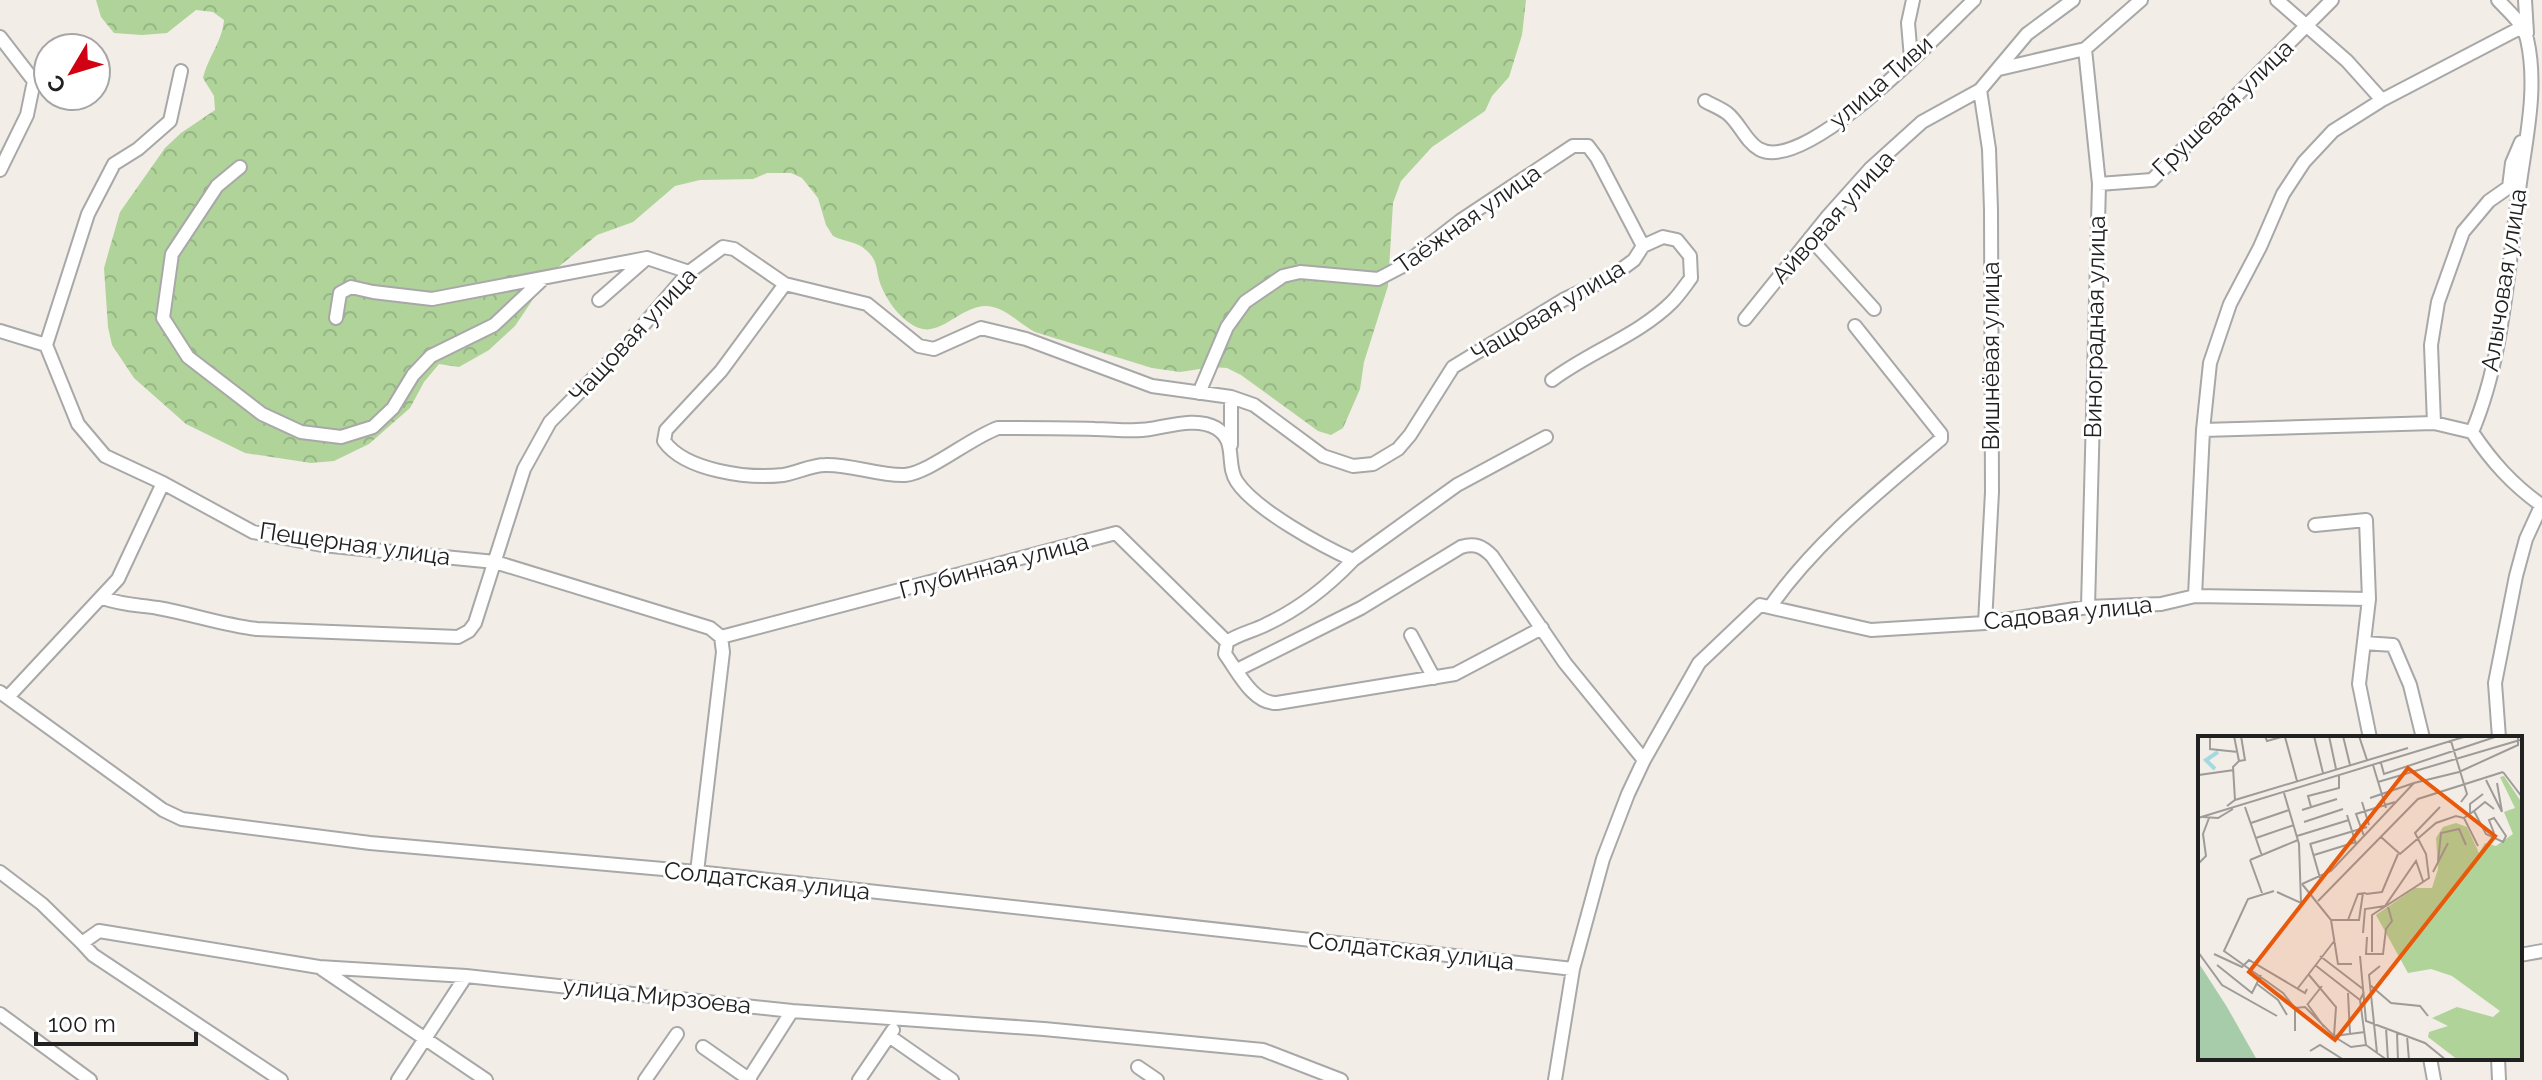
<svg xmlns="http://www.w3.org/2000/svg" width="2542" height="1080" font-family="Raleway,sans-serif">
	<defs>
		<pattern id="forest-crowns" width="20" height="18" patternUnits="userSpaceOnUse" patternTransform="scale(2)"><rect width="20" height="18" fill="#afd399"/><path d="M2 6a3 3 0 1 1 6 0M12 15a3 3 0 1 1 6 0" fill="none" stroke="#96b584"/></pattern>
	</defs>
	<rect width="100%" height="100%" fill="#f2ede7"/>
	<path fill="url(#forest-crowns)" d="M 96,0 L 1526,0 L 1522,35 L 1509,77 L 1492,96 L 1485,111 L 1432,147 L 1401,181 L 1393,203 L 1388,286 L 1364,362 L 1360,389 L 1343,428 L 1331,435 L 1318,431 L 1241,375 L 1227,368 L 1213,367 L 1180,372 L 1152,368 L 1035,332 C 1021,325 1009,311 993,307 C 965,300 943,337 919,328 C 902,322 886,300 880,283 C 876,270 878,260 866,250 C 856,241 845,242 833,236 L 826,225 L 818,198 L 802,178 L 791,173 L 767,173 L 753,179 L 700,180 L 675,186 L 633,222 L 597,235 L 550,274 L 515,326 L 489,350 L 459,367 L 439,364 L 424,382 L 410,408 L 369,444 L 334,461 L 311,463 L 245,453 L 186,424 L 134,378 L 112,345 L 108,327 L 104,268 L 120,212 L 165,148 L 181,133 L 215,110 L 214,96 L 203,78 C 208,57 222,42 224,20 L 213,12 L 196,10 L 167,33 L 142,35 L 114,33 L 101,17 Z"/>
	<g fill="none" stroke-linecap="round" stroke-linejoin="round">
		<g stroke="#a8a8a8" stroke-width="16">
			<path id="minor" d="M 2277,0 L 2347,61 L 2382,100
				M 2498,0 C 2509,12 2523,23 2527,39 C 2539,91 2524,146 2518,198 C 2507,275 2503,359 2472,432 C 2492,462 2512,484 2541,505
				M 2525,0 L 2527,33
				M 0,37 L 34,81 L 27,115 L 0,170
				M 2085,49 L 2099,184 L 2088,607
				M 1911,58 L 1908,23 L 1913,0
				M 1999,69 L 2085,49 L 2141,0
				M 181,71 L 170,121 L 138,149 L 114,164 L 88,214 L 46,345 L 78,424 L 105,456 L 163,483 L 253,532 L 322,545 L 495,562 L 710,628 L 721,637 L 723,652 L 697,872
				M 1980,90 L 1989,149 L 1991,210 L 1992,492 L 1985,623
				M 1705,101 C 1712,105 1720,108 1727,113 C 1739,122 1746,142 1759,149 C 1805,176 1941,31 1974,0
				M 240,167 L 217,186 L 172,254 L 163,318 L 188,357 L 262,414 L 301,432 L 341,437 L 373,427 L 393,408 L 413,375 L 431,356 L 494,325 L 544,278
				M 2099,184 L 2152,180 L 2332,0
				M 1810,238 L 1874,309
				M 785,284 L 721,371 L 666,430 L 664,441 C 685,471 749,479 783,475 C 797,473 811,465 825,465 C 851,464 878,476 905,475 C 929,473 970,438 998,428 C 1030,428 1063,428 1095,429 C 1113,429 1133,432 1150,429 C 1170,426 1197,417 1216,428 C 1238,441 1225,465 1237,482 C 1256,510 1322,546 1353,560 L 1457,485 L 1546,437
				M 599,300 L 647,258 L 689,272
				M 336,318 L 340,293 L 351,287 L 373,292 L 432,299 L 647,258
				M 1745,319 L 1828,216 L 1870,169 L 1922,122 L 1980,90 L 2027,34 L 2073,0
				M 0,331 L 46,345
				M 1552,380 C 1589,352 1639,335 1672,302 C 1679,295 1685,286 1691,278 L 1690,256 L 1677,240 L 1663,237 L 1643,246
				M 1199,393 L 1227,327 L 1245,302 L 1283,276 L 1300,272 L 1378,279 L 1401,267 L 1460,221 L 1573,146 L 1588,146 L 1597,158 L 1643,246
				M 2434,423 L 2431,345 L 2438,302 L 2463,232 L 2489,201 L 2509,187 L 2512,163 L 2521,142
				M 2203,430 L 2434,423 L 2472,432
				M 1231,445 L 1231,397
				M 2315,525 L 2366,520 L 2369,599 L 2359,684 L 2370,738
				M 1353,560 C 1329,585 1299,609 1267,624 C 1254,631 1238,634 1227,642 L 1225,654 C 1238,672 1253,704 1277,703 L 1455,674 L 1542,628
				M 2195,596 L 2203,430 L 2210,363 L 2230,304 L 2260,247 L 2283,194 L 2304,162 L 2333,131 L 2382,100 L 2522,27
				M 103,598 C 122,605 139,605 158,608 C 192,614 223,625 257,629 L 458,637 L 469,631 L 475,623 L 524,469 L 550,422 L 627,344 L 689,272 L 723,247 L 734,249 L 785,284 L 867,304 L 919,346 L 934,349 L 981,328 L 1026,339 L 1152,386 L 1231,397 L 1254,405 L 1323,456 L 1353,466 L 1373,464 L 1398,449 L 1410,435 L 1453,367 L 1563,300 L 1611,277 L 1634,260 L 1643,246
				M 1770,607 C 1816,541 1880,491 1941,439 L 1941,434 L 1855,326
				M 1411,635 L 1434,678
				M 721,637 L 1116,533 L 1227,642
				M 2364,643 L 2393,645 L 2410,685 L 2423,738
				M 1237,670 L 1361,608 L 1461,547 C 1475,543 1482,546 1492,556 L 1565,663 L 1644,760
				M 0,692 L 163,810 L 182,819 L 370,843 L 697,872 L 1573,969
				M 8,697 L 118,579 L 163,483
				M 2499,738 L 2495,683 L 2516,576 L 2526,539 L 2542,504
				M 0,872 L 42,904 L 82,943 L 99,931 L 319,967 L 466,976 L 792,1011 L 1044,1029 L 1263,1050 L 1341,1080
				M 82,943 L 93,955 L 281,1080
				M 2520,955 L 2542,951
				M 322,969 L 486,1080
				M 0,1014 L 90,1080
				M 889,1036 L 952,1080
				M 703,1047 L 750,1080
				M 2430,1058 L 2434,1080
				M 2498,1058 L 2499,1080
				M 1138,1067 L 1157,1080
				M 398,1080 L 466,976
				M 645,1080 L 677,1034
				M 748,1080 L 792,1011
				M 859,1080 L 893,1030
				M 1555,1080 L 1573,969 L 1603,859 L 1628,794 L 1644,760 L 1699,663 L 1760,605 L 1871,630 L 1985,623 L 2088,607 L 2161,604 L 2195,596 L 2369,599"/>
		</g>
		<use href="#minor" stroke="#fff" stroke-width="12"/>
	</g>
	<g text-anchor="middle" stroke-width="6" stroke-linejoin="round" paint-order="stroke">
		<g font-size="24" fill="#212121" stroke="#fff">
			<text transform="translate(1881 82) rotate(-41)" y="8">улица Тиви</text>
			<text transform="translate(2223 108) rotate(-44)" y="8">Грушевая улица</text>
			<text transform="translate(1833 217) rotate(-48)" y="8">Айвовая улица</text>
			<text transform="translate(1468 219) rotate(-35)" y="8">Таёжная улица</text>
			<text transform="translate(2504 280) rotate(-81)" y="8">Алычовая улица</text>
			<text transform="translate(1548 311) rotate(-31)" y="8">Чащовая улица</text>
			<text transform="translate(2095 327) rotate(-89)" y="8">Виноградная улица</text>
			<text transform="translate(633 335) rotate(-47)" y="8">Чащовая улица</text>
			<text transform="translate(1991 356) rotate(-90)" y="8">Вишнёвая улица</text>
			<text transform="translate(355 544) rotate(8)" y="8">Пещерная улица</text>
			<text transform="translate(994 566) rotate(-15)" y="8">Глубинная улица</text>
			<text transform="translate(2068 613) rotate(-6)" y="8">Садовая улица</text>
			<text transform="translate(767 881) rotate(6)" y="8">Солдатская улица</text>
			<text transform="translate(1411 951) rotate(6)" y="8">Солдатская улица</text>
			<text transform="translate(657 996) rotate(6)" y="8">улица Мирзоева</text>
		</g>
	</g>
	<g transform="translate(2198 736)">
		<rect width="324" height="324" fill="#f2ede7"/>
		<path d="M 306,40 L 324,67 L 324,324 L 260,324 L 230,301 L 231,296 L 250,290 L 234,282 L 259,271 L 295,281 L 302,275 L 254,240 L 233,233 L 210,237 L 178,179 L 217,152 L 234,152 L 240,133 L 238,102 L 245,91 L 258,87 L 269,91 L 281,117 L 287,107 L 298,110 L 315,98 L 306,76 L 317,72 L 302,41 Z" fill="#afd399"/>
		<path d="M 0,226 L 29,271 L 59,324 L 2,324 Z" fill="#a7cca9"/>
		<path fill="none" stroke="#a5d9e1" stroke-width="4" d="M 17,33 L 8,24 L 20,16"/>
		<path fill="none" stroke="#9e9b98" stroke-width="2" d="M 12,0 L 12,13 L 40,16M 36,0 L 41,25 L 35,31 L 37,64M 67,0 L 69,5 L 87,0M 116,0 L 125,37M 131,0 L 138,33M 145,0 L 152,29M 161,0 L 169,24M 87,1 L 99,45M 253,5 L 269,58 L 263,66M 41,25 L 47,24 L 43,0M 183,27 L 186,38 L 300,0M 175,29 L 188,72M 305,36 L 324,61M 288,44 L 304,76M 0,46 L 1,39 L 36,34M 180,46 L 322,4M 299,47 L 304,76M 172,62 L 216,47M 164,66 L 171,89M 29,70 L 37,64 L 210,12M 47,71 L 64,120M 113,71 L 110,60 L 141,52 L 141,40M 104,74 L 139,63M 276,75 L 287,66 L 296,73M 272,78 L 272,68 L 285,58M 149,79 L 158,108M 5,81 L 20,82 L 35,73M 0,82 L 269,0M 266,82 L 276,75 L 288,98 L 305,106 L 308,100 L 296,82 L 291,84 L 296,97M 106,86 L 145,73M 53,87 L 91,74M 99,100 L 151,84M 166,100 L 158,78 L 197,66M 183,101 L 202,118 L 238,87 L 258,80 L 266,82 L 280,110M 58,102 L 96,89M 112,107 L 122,142M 112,108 L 169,91M 116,119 L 158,106M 52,124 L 100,104M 52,124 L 64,157M 240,126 L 243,97 L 261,93 L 268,109M 0,128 L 8,120 L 5,98 L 11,82M 235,136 L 250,107M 104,148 L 133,135 L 216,47 L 261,36 L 320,9 L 320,0M 104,148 L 133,184 L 140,228 L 154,228M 76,155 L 50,163 L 26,215 L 85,257 L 97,272 L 97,295M 79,156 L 103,167 L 101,108 L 86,57M 168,158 L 184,156 L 200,118M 120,165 L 220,63 L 305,36M 133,184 L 161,184 L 165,157M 150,184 L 160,158 L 168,157M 165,197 L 167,173 L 187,170 L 218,125 L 225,145M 169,201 L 168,218 L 185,218 L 188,193 L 194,185 L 190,171M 0,216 L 24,249 L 79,280M 174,216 L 174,179 L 231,142 L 228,118 L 217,97 L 242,71M 16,218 L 44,231 L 51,224 L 107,257 L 109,253M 122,220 L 165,253M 162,220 L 168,285 L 227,307 L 248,324M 19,229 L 54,257 L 63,239M 117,229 L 162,264M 111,239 L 138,271 L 136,300M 59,248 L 80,264 L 89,279M 172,249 L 193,267 L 222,270 L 230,280M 100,252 L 137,204M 166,256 L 162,264 L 168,309 L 189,324M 150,257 L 152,298M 109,269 L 124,250M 110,269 L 126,291M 97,272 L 107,271 L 136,300M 188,292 L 190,324M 199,297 L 200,324M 135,300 L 153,311 L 168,309M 136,300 L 167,296M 209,300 L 211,324M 112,315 L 122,309 L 146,324M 179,317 L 171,239 L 182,230"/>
		<path fill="#e8590c" fill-opacity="0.15" stroke="#e8590c" stroke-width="4" d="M 210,32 L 297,100 L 137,304 L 51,236 Z"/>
		<rect width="324" height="324" fill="none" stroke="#212121" stroke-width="4"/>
	</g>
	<g transform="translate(72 72) rotate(232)"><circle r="38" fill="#ffffff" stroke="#a6a6a6" stroke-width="2"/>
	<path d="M0-6L14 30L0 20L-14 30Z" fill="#d10013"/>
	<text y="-12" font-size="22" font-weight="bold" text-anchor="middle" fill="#212121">С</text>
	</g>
	<path d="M36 1032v12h160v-12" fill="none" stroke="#212121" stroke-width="4"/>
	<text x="48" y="1032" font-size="24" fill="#212121" stroke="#ffffff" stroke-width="6" paint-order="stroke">100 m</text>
</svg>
